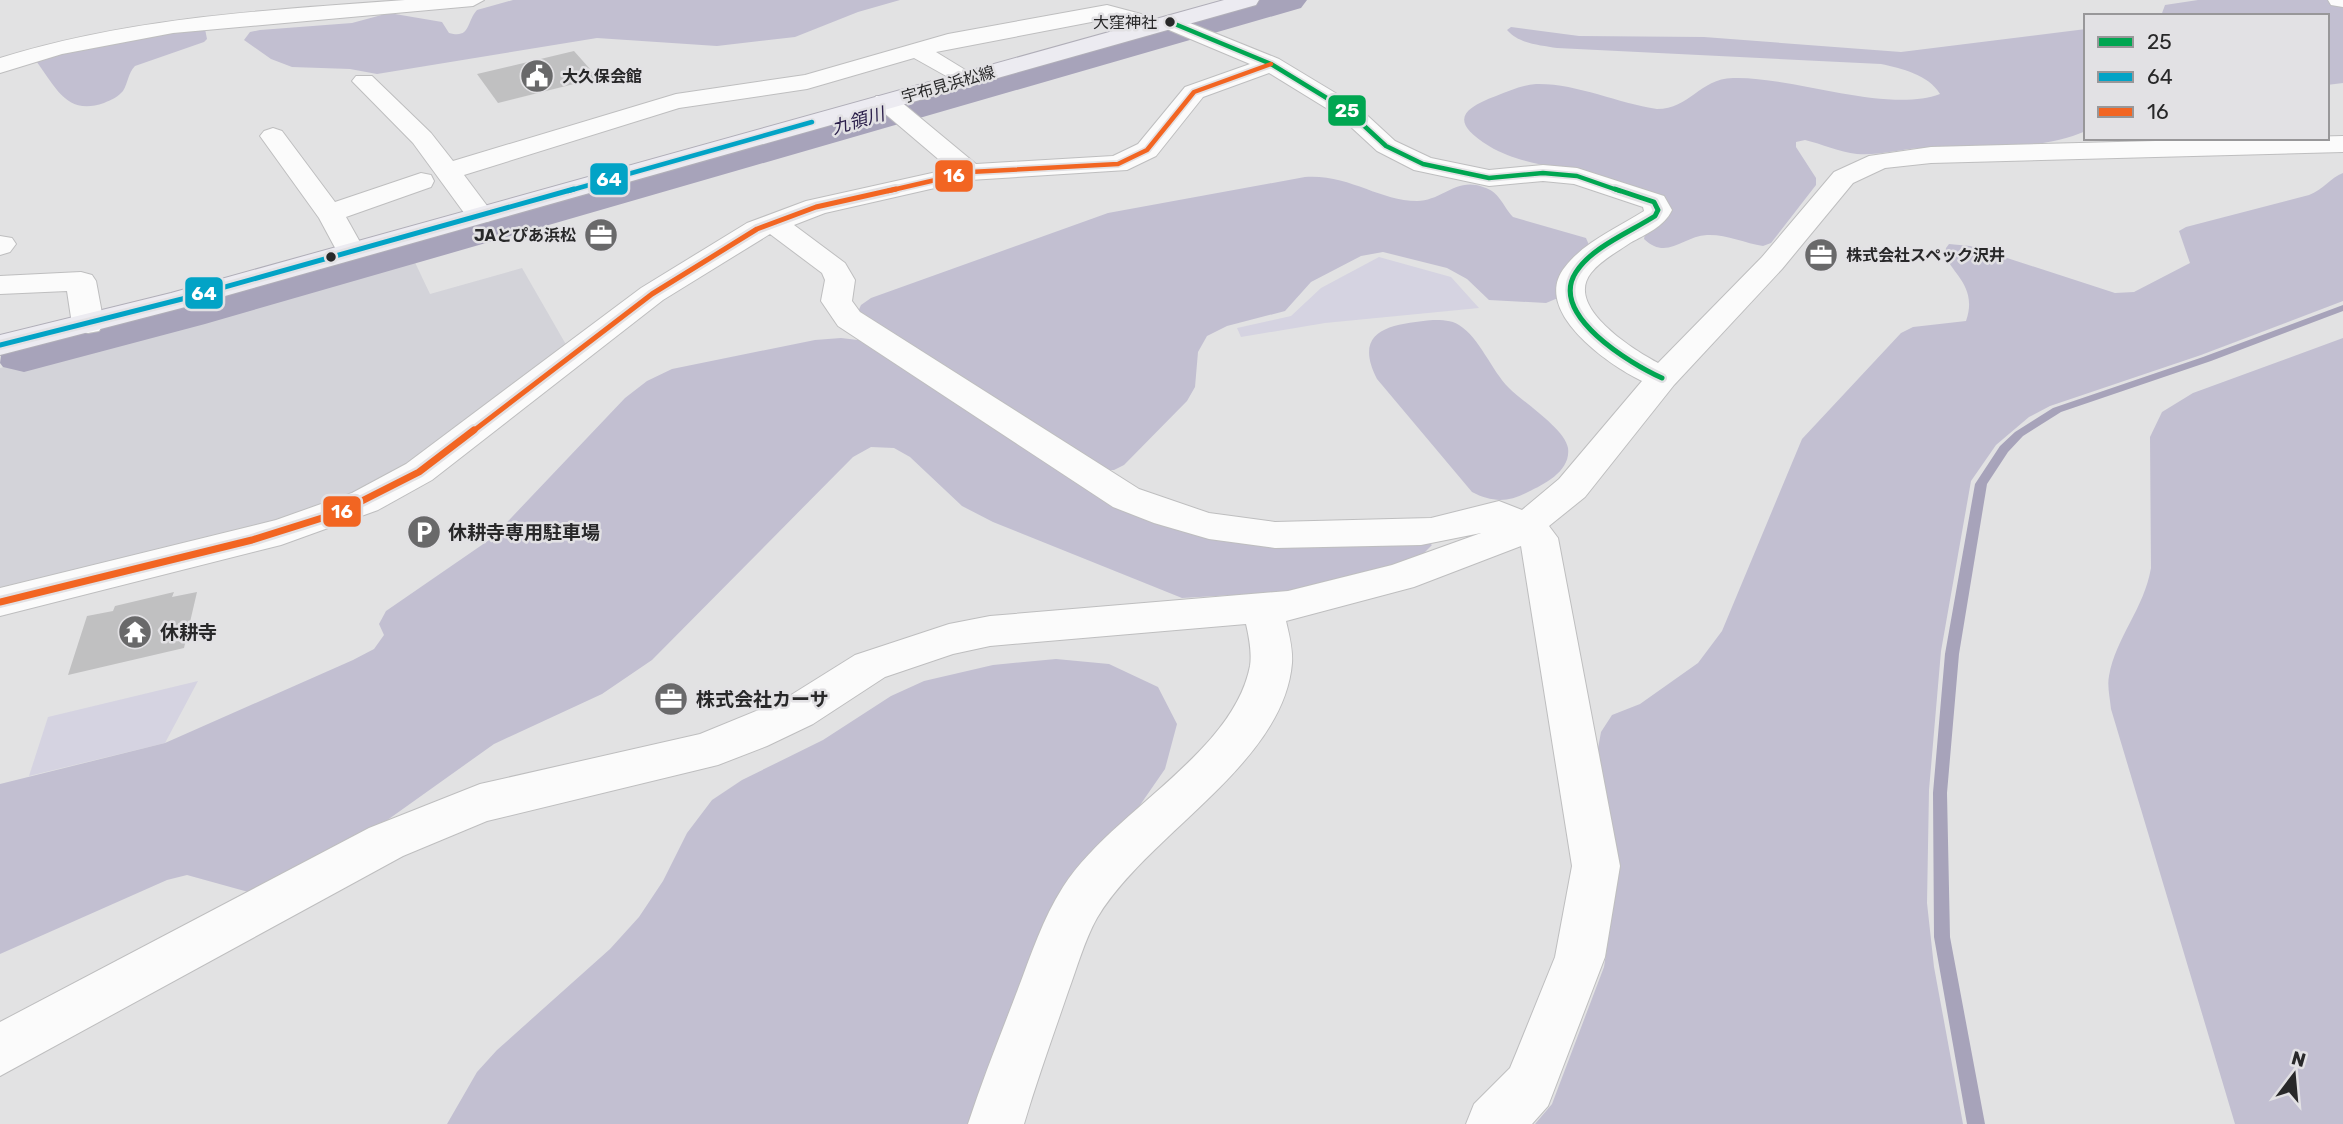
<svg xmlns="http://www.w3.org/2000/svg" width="2343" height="1124" font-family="Rubik,'Noto Sans JP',sans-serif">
	<rect width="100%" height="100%" fill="#e2e2e3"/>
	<path fill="#d3d3d9" d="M 411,254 L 430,294 L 522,268 L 568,348 L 409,468 L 335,507 L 0,592 L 0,368 Z"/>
	<path fill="#d5d3e1" d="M 1379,257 L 1451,277 L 1479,308 L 1325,323 L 1241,337 L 1237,328 L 1291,316 L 1321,288 Z
		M 198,681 L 165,743 L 29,776 L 48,717 Z"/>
	<path fill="#c2bfd1" d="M 513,0 L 900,0 L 858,12 L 795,37 L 717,46 L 597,38 L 377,74 L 350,69 L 292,67 L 271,59 L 244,40 L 250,32 L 260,30 L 352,23 L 389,13 L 442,22 L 449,33 C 471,39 466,22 477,10 Z
		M 2198,0 L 2343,0 L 2343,83 L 2327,85 L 2327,16 L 2161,16 L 2165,5 Z
		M 1511,27 L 1579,36 L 1704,37 L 1901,52 L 2086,29 L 2086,131 C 2034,153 1976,145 1921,148 C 1900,149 1877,156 1857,154 C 1839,152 1822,144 1805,140 L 1796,142 L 1796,147 L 1816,178 L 1816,185 L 1771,243 L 1763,246 C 1745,243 1725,234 1707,235 C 1683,236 1667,261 1644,239 L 1645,233 L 1670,211 C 1632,197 1594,180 1555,168 C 1532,162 1510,159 1489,146 C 1452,123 1458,110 1496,96 C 1509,91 1522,85 1536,84 C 1576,83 1617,103 1657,109 C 1690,109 1699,79 1733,78 C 1792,76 1887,114 1940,94 C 1929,75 1901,68 1881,64 L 1557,48 C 1540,45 1519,44 1507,30 Z
		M 205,29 L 207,39 L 204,42 L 135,66 C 128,73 128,83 123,91 C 118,97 111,100 104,103 C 66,116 56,87 36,61 L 38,58 L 140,35 Z
		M 2343,173 L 2343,301 L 2201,355 L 2050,406 L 2029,417 L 1996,445 L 1971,481 L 1941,651 L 1929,790 L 1927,903 L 1934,967 L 1963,1124 L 1535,1124 L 1552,1104 L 1604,967 L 1619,871 L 1597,754 L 1601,732 L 1612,715 L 1640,704 L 1698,663 L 1722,631 L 1802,439 L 1901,333 L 1913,327 L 1966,321 C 1980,281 1942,270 1946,248 L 1949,244 L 1970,246 L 2115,293 L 2134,292 L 2190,263 L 2179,231 L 2186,227 L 2309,195 C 2323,190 2331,177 2343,173 Z
		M 1305,177 C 1349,174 1379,201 1417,201 C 1442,201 1456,177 1483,187 C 1500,192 1502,205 1513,217 L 1586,238 L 1589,245 C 1572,261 1557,272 1558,298 L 1546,303 L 1489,300 L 1467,279 L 1447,268 L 1383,252 L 1361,256 L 1311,282 L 1285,311 L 1227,326 L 1207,336 L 1198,352 L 1195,387 L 1187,401 L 1124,465 L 1114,470 L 1102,470 L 857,314 L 861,305 L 871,298 L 1108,213 Z
		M 1433,320 C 1442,320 1451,320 1459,325 C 1480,338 1491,370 1509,388 C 1523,402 1565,429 1568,448 C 1571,471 1545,484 1528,492 C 1508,503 1491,502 1472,492 L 1377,379 C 1351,328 1394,324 1433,320 Z
		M 841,338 L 866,341 L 1159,520 L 1426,540 L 1432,545 L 1423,554 L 1391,566 L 1283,592 L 1182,598 L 993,522 L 962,506 L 910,457 L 894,448 L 871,447 L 853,457 L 652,660 L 602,694 L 494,744 L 379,826 L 252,893 L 187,875 L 167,880 L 0,954 L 0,784 L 165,743 L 353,660 L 374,649 L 384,635 L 379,624 L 386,611 L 492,538 L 625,398 L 647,381 L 672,369 L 815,340 Z
		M 2343,338 L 2343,1124 L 2235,1124 L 2111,709 C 2110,698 2107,686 2109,676 C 2116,637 2144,609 2151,568 L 2150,437 L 2162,412 L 2193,393 Z
		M 1056,659 L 1109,664 L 1158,687 L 1177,724 L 1165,769 L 1138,808 L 969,1124 L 447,1124 L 477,1072 L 497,1050 L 610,949 L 639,917 L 663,881 L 687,833 L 712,800 L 742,780 L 823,740 L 891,696 L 924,681 L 993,665 Z"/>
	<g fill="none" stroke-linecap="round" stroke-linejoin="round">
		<path fill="#a7a3ba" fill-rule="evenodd" d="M 2343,305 L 2343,311 L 2211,361 L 2061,412 L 2023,436 L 2008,452 L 1987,484 L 1959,654 L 1947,793 L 1950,937 L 1985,1124 L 1967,1124 L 1934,937 L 1933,793 L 1945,654 L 1975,484 L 2000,446 L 2015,432 L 2053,408 L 2203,357 Z"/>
		<path fill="#a7a3ba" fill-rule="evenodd" d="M 1242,0 L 1307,0 L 1301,8 L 205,324 L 24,372 L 3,367 L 0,363 L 3,341 L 165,300 Z"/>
	</g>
	<path fill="#c0c0c1" d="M 574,51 L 598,78 L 498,103 L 477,74 Z
		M 174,592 L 172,597 L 197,592 L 184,648 L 68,675 L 87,616 L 113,611 L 115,606 Z"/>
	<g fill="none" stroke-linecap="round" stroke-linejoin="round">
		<g stroke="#bebebf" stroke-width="2">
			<path id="minor" d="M 405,0 L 484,0 L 473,6 L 173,33 L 62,54 L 0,73 L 0,58 C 132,17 268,10 405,0 Z
				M 2328,0 L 2343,0 L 2343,7 L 2331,5 Z
				M 1107,5 L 1141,14 L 1160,28 L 1149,35 L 1107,19 L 936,52 L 972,74 L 976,79 L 972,84 L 964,86 L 914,58 L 807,89 L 679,108 L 464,175 L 494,215 L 490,221 L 480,223 L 470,221 L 413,143 L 352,81 L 356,76 L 372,76 L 431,133 L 453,161 L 676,94 L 805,75 L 948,34 Z
				M 1170,15 L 1279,59 L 1357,106 L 1395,141 L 1431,158 L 1489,170 L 1543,165 L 1577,168 L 1664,196 L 1672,210 C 1664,227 1646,234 1630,243 C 1617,252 1601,260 1591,273 C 1564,307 1634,350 1658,363 L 1762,257 L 1834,172 L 1869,156 L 1931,147 L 2343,136 L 2343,152 L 1931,163 L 1885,168 L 1853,183 L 1782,269 L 1674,385 L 1585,497 L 1549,526 L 1558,538 L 1620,866 L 1605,957 L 1548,1106 L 1532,1124 L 1466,1124 L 1474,1104 L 1510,1068 L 1517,1051 L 1555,957 L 1572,866 L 1521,546 L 1414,587 L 1286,621 C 1289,634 1293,649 1292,663 C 1284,764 1146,835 1097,918 C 1084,941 1077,968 1068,992 C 1053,1036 1037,1080 1024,1124 L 968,1124 C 983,1078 1001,1034 1018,989 C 1031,955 1043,918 1063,887 C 1111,812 1233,754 1250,666 C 1252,653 1249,637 1246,624 L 990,646 L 953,654 L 885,677 L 813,724 L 767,746 L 718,765 L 487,821 L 403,856 L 0,1076 L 0,1022 L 369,828 L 480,784 L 700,734 L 783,700 L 855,655 L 949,624 L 990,616 L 1288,591 L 1392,565 L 1481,533 L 1421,545 L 1275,548 L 1209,539 L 1154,523 L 1113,507 L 838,326 L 821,301 L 825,280 L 822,273 L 770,234 L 663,300 L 432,480 L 378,510 L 281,545 L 0,616 L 0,588 L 276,520 L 352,493 L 406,464 L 641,288 L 747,223 L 806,201 L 950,169 L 876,106 L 873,101 L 876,96 L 894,96 L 976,164 L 1113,156 L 1138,144 L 1185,87 L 1250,64 L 1162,27 L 1159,22 ZM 1269,73 L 1339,116 L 1377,151 L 1414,170 L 1489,186 L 1543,181 L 1574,184 L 1643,207 L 1644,211 C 1617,228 1584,242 1565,267 C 1530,310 1608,365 1642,381 L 1559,479 L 1522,510 L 1499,501 L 1431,518 L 1275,522 L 1209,513 L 1139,489 L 860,312 L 852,301 L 855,280 L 845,263 L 794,225 L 825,213 L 970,180 L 1127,170 L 1156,156 L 1203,97 Z
				M 273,128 L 282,131 L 335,202 L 421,173 L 431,175 L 434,181 L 431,187 L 346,217 L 365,251 L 360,257 L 350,260 L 340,257 L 319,218 L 260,136 L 264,131 Z
				M 0,236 L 12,238 L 16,244 L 10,252 L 0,255 Z
				M 81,272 L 92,275 L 96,281 L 104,324 L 99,331 L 88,333 L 77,331 L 72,324 L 67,291 L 0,294 L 0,276 Z"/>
		</g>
		<g stroke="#b0aeb8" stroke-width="2">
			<path id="major" d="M 1224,0 L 1259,0 L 1256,5 L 193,305 L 0,355 L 0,335 L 171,293 Z"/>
		</g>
		<use href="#minor" fill="#fbfbfb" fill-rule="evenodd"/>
		<use href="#major" fill="#ecebf1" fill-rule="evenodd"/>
		<g stroke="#e2e1e4" stroke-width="8">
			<path id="bus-1-far1" d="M 1170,22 L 1271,64 L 1348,111 L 1386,146 L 1423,164 L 1489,178 L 1543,173 L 1577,176 L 1620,191"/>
		</g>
		<g stroke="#e2e1e4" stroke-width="10">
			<path id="bus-1" d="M 1615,189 L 1654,202 L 1658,210 L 1655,216 C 1630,232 1592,247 1576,272 C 1548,315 1631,364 1662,378"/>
		</g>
		<g stroke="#e2e1e4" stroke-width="8">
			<path id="bus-2-far1" d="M 568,191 L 812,122"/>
		</g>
		<g stroke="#e2e1e4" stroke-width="10">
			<path id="bus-2" d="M 0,345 L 182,299 L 574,189"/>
		</g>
		<g stroke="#e2e1e4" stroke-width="8">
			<path id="bus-3-far2" d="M 888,191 L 970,172 L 1118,164 L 1147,150 L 1194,92 L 1271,64"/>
		</g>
		<g stroke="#e2e1e4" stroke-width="10">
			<path id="bus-3-far1" d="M 472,432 L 652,294 L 757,229 L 816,207 L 896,189"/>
		</g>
		<g stroke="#e2e1e4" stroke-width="12">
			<path id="bus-3" d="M 0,602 L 252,540 L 338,513 L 419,472 L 474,430"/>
		</g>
		<use href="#bus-1-far1" stroke="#00a651" stroke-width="4.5"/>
		<use href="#bus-1" stroke="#00a651" stroke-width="5"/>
		<use href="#bus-2-far1" stroke="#02a3c6" stroke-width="4.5"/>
		<use href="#bus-2" stroke="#02a3c6" stroke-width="5"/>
		<use href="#bus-3-far2" stroke="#f26522" stroke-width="4.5"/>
		<use href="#bus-3-far1" stroke="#f26522" stroke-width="5"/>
		<use href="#bus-3" stroke="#f26522" stroke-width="7"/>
	</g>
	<defs>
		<g id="civic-disc" transform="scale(1.75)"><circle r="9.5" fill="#69696a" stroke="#e2e1e4"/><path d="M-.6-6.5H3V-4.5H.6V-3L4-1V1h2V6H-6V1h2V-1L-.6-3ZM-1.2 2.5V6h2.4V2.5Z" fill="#fff"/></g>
		<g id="office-disc" transform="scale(1.75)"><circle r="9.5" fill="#69696a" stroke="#e2e1e4"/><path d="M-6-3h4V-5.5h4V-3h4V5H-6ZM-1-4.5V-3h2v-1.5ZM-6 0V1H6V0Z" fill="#fff"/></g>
		<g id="parking-disc" transform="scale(1.75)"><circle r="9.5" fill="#69696a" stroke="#e2e1e4"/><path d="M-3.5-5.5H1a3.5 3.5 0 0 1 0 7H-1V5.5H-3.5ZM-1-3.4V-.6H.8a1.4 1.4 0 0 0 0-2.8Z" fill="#fff"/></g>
		<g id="temple-disc" transform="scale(1.75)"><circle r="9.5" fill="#69696a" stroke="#e2e1e4"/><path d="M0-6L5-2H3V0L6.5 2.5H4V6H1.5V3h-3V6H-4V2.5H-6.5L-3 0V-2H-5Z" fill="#fff"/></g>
	</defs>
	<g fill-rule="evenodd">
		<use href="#civic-disc" x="537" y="76"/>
		<use href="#office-disc" x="601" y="235"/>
		<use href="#office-disc" x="1821" y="255"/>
		<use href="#parking-disc" x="424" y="532"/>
		<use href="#temple-disc" x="135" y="632"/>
		<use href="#office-disc" x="671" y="699"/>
	</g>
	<g fill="#282829" stroke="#e2e1e4" stroke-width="2.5">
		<circle cx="1170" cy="22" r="6"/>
		<circle cx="331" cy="257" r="6"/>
	</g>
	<g text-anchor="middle" stroke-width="5" stroke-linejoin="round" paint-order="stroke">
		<g font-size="16" fill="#282829" stroke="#e2e1e4" text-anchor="end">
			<text x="1157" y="28">大窪神社</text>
		</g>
		<g font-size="16" font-weight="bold" fill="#282829" stroke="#e2e1e4" text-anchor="start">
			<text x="562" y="82">大久保会館</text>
			<text x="576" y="241" text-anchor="end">JAとぴあ浜松</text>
			<text x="1846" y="261">株式会社スペック沢井</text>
		</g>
		<g font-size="16" fill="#282829" stroke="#e2e1e4">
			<text transform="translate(948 84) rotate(-16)" y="6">宇布見浜松線</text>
		</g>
		<g font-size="18" font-style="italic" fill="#2c204b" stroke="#e2e1e4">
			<text transform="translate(858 121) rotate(-16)" y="6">九領川</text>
		</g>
		<g font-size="19" font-weight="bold" fill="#282829" stroke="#e2e1e4" text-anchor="start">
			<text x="448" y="539">休耕寺専用駐車場</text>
			<text x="160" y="639">休耕寺</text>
			<text x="696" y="706">株式会社カーサ</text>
		</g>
	</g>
	<g stroke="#e2e1e4" stroke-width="2.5">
		<rect x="1327" y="94" width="40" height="33" rx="7" fill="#00a651"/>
		<rect x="934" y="159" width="40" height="34" rx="7" fill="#f26522"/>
		<rect x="589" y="162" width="40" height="34" rx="7" fill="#02a3c6"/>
		<rect x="184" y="276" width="40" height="34" rx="7" fill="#02a3c6"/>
		<rect x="322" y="495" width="40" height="33" rx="7" fill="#f26522"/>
	</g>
	<g font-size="19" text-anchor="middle" font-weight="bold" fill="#fff">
		<text x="1347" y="117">25</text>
		<text x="954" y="182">16</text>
		<text x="609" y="186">64</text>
		<text x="204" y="300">64</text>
		<text x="342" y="518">16</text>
	</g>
	<rect x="2084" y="14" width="245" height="126" fill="#e2e1e4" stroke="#989799" stroke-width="2"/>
	<rect x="2098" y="37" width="35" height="10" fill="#00a651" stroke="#989799" stroke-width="2"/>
	<text x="2147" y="49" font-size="21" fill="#282829">25</text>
	<rect x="2098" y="72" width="35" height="10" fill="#02a3c6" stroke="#989799" stroke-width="2"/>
	<text x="2147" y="84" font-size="21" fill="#282829">64</text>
	<rect x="2098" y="107" width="35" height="10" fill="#f26522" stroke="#989799" stroke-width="2"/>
	<text x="2147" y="119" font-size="21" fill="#282829">16</text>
	<g transform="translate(2294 1075) rotate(16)" stroke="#e2e1e4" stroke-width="5" paint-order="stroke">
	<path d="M0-5L12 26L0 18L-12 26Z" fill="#282829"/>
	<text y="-10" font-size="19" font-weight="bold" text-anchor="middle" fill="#282829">N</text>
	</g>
</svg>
